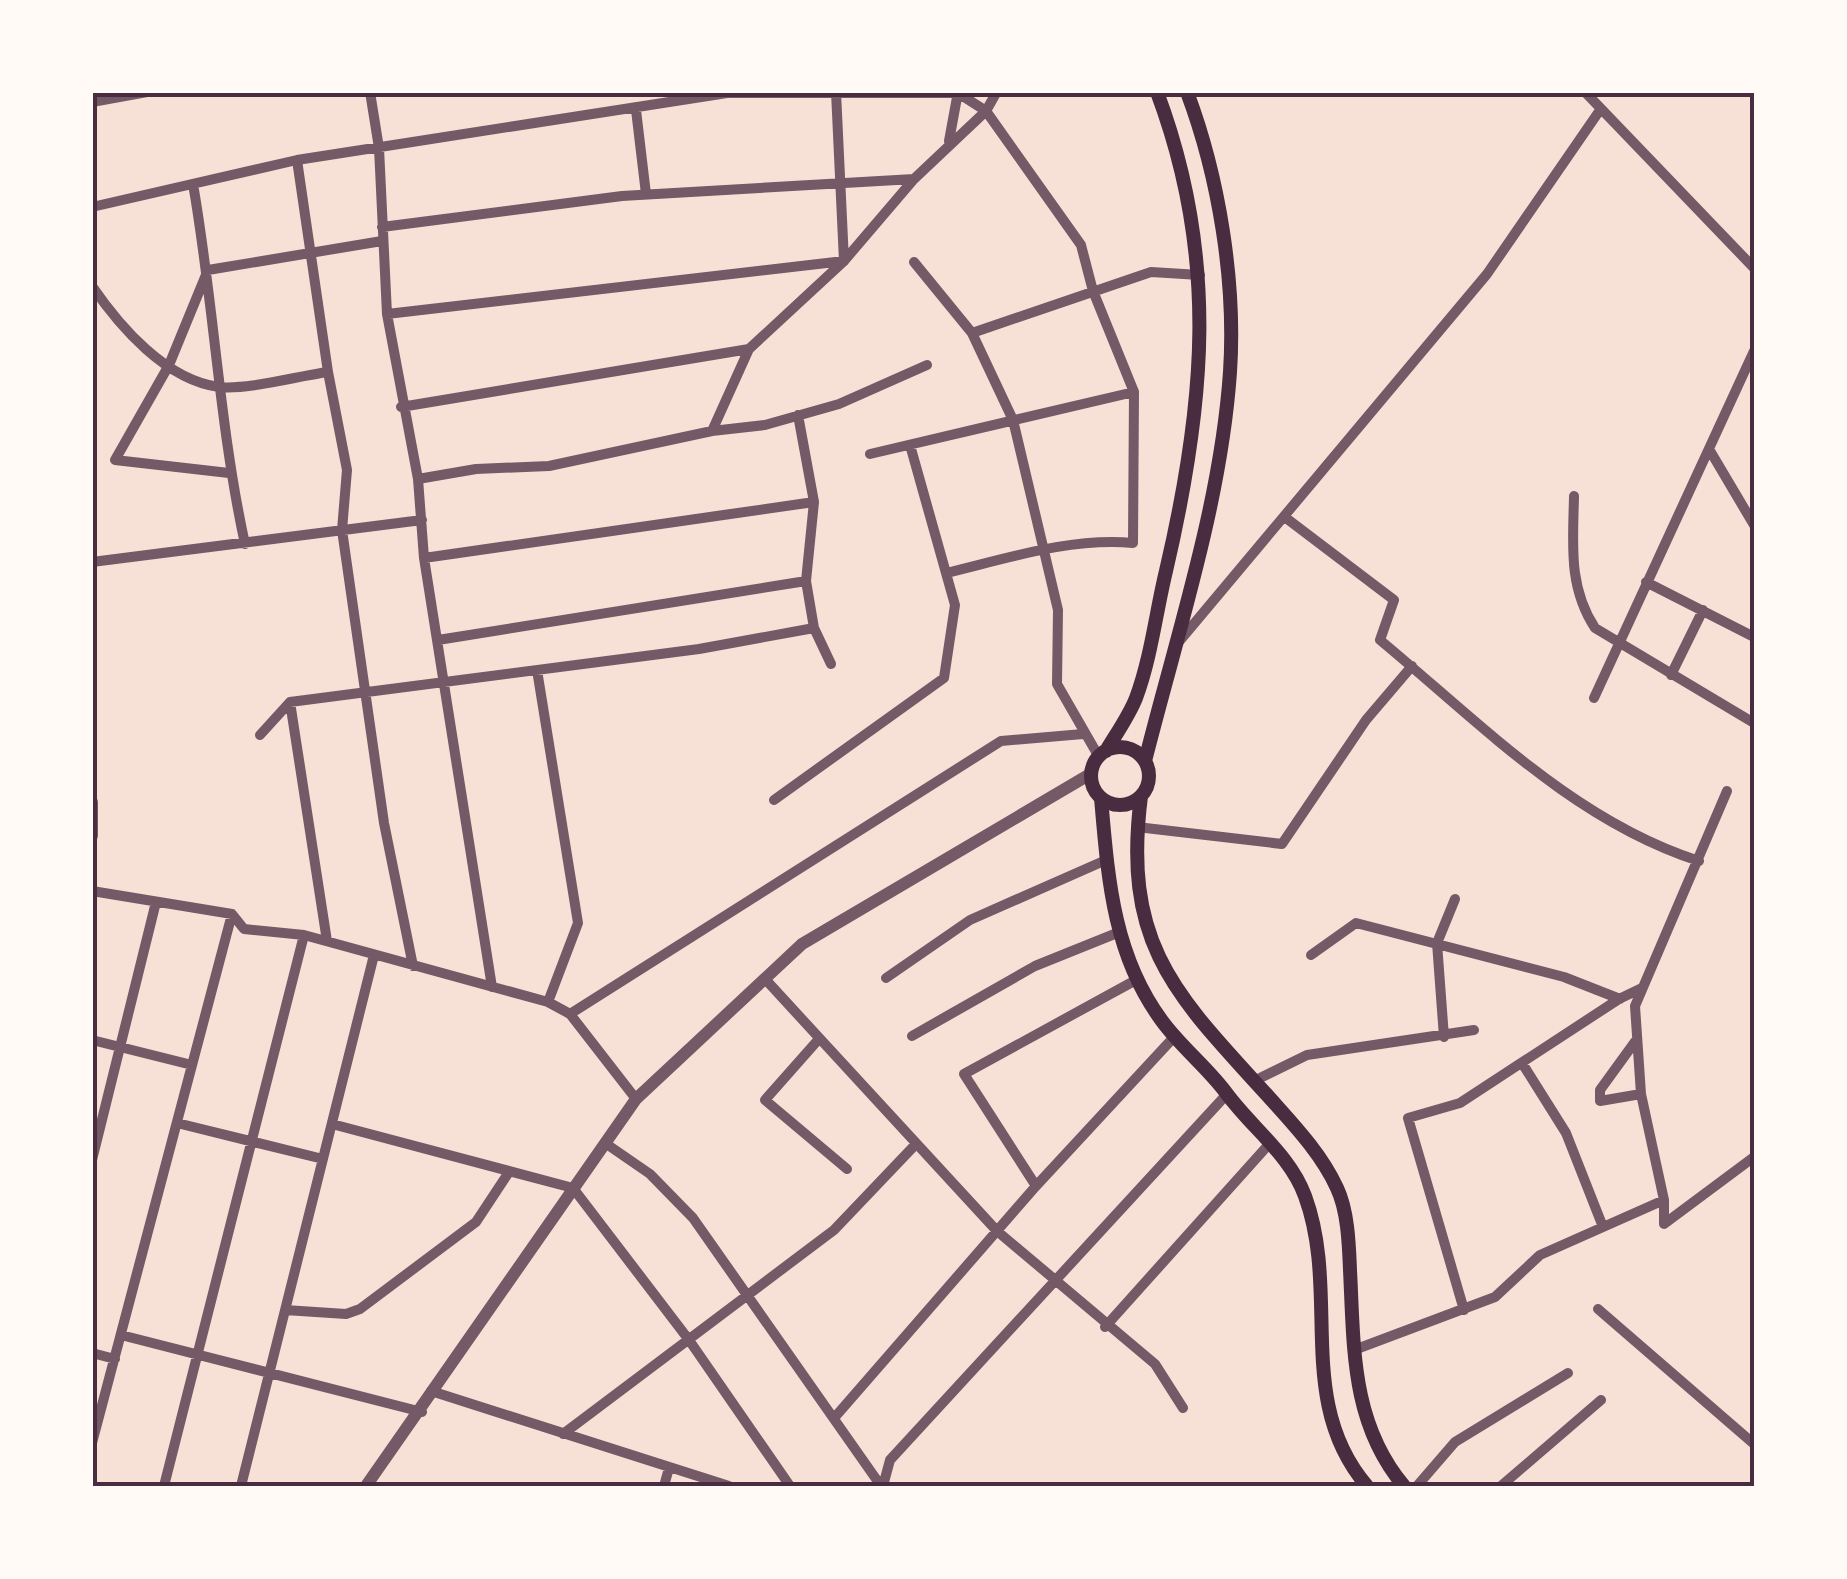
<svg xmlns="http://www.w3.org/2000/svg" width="1847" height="1579" font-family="Overpass,sans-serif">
	<rect width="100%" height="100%" fill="#f7e1d7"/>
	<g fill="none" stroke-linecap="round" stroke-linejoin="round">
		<path stroke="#755966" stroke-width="10" d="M 370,92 L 379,148 L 387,314 L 418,479 L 424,558 L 492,987
			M 1585,92 L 1754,268
			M 92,102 L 147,92
			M 636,110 L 646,194
			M 949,141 L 958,92
			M 297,160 L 328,372 L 347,470 L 342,530 L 384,823 L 413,966
			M 193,184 C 214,304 219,425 245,544
			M 92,207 L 297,160 L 727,93 L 958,93 L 986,111 L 1081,245 L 1093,291 L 1134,392 L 1133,543 C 1071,537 1005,559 946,573
			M 382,227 L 622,196 L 914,179
			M 914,262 L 972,333 L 1013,420 L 1058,610 L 1057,684 L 1099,757
			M 92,286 C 120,327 166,380 219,387 C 248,390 298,376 328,372
			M 387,314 L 844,261 L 836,92
			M 972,333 L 1151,272 L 1200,275
			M 401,407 L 749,349
			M 798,415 L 814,502 L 806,581 L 814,628 L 831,664
			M 712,431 L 749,349 L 844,261 L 914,179 L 986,111 L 995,95
			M 1709,449 L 1754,525
			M 870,454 L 1134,392
			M 229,473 L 115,460 L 169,365 L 208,270 L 382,241
			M 418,479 L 476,469 L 549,466 L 712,431 L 765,425 L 839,404 L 927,365
			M 1574,496 C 1573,544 1568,587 1595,628 L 1754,723
			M 1286,518 L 1394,600 L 1380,640 C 1479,722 1574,821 1699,861
			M 424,558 L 814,502
			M 92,562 L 422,520
			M 1646,582 L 1754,637
			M 438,640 L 806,581
			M 1177,644 L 1487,274 L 1600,110
			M 537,670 L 578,923 L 548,1002
			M 1671,675 L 1703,610
			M 1594,698 L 1754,351
			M 290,702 L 327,941
			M 260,735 L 290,702 L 699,649 L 814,628
			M 774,800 L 944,678 L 955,605 L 910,445
			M 1137,827 L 1282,844 L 1366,720 L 1412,666
			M 92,891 L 232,914 L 244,929 L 304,935 L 548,1002 L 570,1014 L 636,1099
			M 1311,955 L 1356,923 L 1564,977 L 1620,999
			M 886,978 L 970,920 L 1106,860
			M 765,979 L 997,1231 L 1155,1364 L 1183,1408
			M 570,1014 L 1001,741 L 1083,734
			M 912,1036 L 1035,966 L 1117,933
			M 1444,1037 L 1437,943 L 1455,899
			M 1637,1039 L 1600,1090 L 1600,1101 L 1641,1094 L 1635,1006 L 1727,791
			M 92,1040 L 192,1065
			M 818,1040 L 765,1100 L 847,1169
			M 1522,1063 L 1566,1133 L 1603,1227
			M 1254,1081 L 1307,1055 L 1474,1030
			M 1641,1094 L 1664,1200 L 1664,1224 L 1754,1157
			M 177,1123 L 323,1159
			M 332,1124 L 573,1188 L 689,1340 L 790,1486
			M 605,1143 L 650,1174 L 693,1218 L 881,1486
			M 92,1160 L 156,902
			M 1036,1186 L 964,1074 L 1136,980
			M 1598,1309 L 1754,1444
			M 285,1310 L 346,1314 L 360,1309 L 476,1222 L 509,1172
			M 1464,1310 L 1408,1118 L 1460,1103 L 1619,999 L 1642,988
			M 1105,1327 L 1270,1143
			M 121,1335 L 422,1412
			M 1354,1350 L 1495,1297 L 1540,1255 L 1664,1200
			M 92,1353 L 115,1359
			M 431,1391 L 729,1486
			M 835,1417 L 1036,1186 L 1175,1036
			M 563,1434 L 834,1230 L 915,1145
			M 92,1443 L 232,914
			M 164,1486 L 304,935
			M 241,1486 L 374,955
			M 664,1486 L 669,1468
			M 883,1486 L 890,1460 L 1227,1094
			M 1417,1486 L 1455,1442 L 1568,1373
			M 1501,1486 L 1601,1400"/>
		<path stroke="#755966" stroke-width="12" d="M 92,802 L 92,836
			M 366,1486 L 636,1099 L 802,944 L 1092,773"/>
		<path stroke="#4a2c40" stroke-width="14" d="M1091 776a29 29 0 1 1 58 0a29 29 0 1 1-58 0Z
			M 1106,751 C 1116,734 1129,716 1136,698 C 1151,658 1156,612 1166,571 C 1205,404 1219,257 1157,92
			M 1145,761 C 1177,634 1221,503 1230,372 C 1236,282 1219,177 1187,92
			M 1141,796 C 1122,945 1175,994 1268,1096 C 1293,1124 1321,1153 1337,1188 C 1348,1211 1349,1245 1350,1270 C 1354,1348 1351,1423 1404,1486
			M 1101,798 C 1108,878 1113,955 1162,1021 C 1181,1047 1208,1068 1227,1094 C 1253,1129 1290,1155 1305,1196 C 1341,1294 1294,1401 1367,1486"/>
	</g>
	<rect width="1847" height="1579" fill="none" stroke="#fffaf5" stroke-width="190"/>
	<rect x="95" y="95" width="1657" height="1389" fill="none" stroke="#4a2c40" stroke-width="4"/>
</svg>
